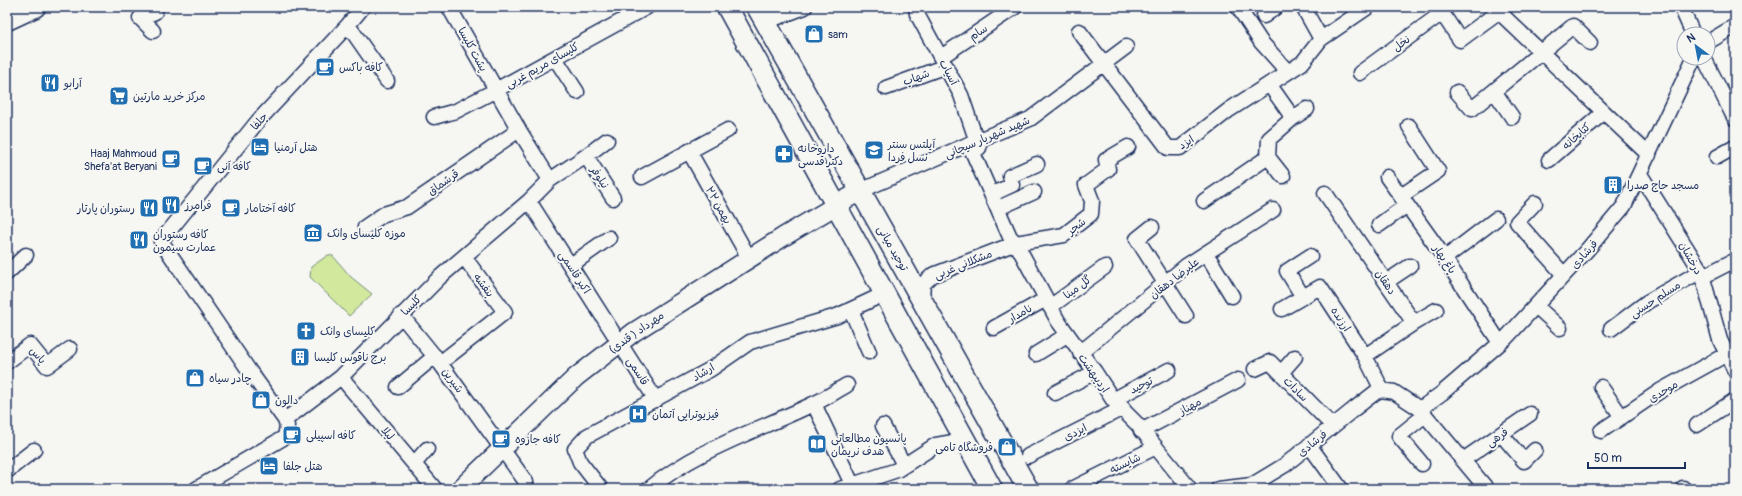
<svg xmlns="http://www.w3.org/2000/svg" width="1742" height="496" font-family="Pangolin,'Playpen Sans Arabic',sans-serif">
	<rect width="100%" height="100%" fill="#f6f6f2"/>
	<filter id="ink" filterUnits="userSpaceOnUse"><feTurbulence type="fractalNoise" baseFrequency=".025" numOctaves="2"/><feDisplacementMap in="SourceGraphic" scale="8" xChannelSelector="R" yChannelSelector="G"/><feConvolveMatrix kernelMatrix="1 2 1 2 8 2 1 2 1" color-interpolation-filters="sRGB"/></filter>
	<g filter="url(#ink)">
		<path fill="#d1e89d" stroke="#768c7e" d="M 328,255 L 333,256 L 351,277 L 372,294 L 349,316 L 310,277 L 311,267 Z"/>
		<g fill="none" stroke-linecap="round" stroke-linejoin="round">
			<g stroke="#1b2f5e" stroke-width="17">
				<path id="minor" d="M 153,7 L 155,12 L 140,18 L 153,31
					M 449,7 L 519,130 L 550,180
					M 916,7 L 917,14 L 961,95 L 979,148
					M 1238,7 L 1261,42 L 1288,72
					M 1303,7 L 1321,39
					M 1438,7 L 1460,40 L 1505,7
					M 1681,7 L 1693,34
					M 1499,12 L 1649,155
					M 1264,16 L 1276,7
					M 765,22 L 805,7
					M 348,25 L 387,81
					M 1079,31 L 1168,148 L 1180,148 L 1229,110 L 1302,63 L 1321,39 L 1368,7
					M 1708,42 L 1735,26
					M 941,57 L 1015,7
					M 555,58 L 577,92
					M 1704,58 L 1735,119
					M 1360,73 L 1442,13
					M 886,88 L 946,66
					M 1494,91 L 1512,117
					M 1457,92 L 1472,109 L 1573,26 L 1590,43
					M 434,117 L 456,111 L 496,90 L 647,7
					M 1293,118 L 1307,109
					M 969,144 L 1010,237 L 1016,243 L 1058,321 L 1095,372 L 1113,400 L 1137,424 L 1190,489
					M 689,151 L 749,258
					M 586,156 L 613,198
					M 1268,157 L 1283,176
					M 1717,157 L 1735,147
					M 1549,160 L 1604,112
					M 1640,174 L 1701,271 L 1720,340 L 1735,371
					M 642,177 L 728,130
					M 1387,177 L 1439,250 L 1500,343
					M 860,191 L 976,141 L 1030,119 L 1126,47
					M 997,192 L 1012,185 L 1010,176 L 1037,164
					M 1325,193 L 1414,323 L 1365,356
					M 1401,196 L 1438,171 L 1409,126
					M 529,201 L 656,400
					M 1204,201 L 1268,157 L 1269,139 L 1293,118 L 1269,84
					M 1535,203 L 1517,222 L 1564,275
					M 1003,206 L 1034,192
					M 1379,225 L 1407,205
					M 365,227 L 384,214 L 407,207 L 519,130
					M 1152,227 L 1137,239 L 1186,316
					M 1206,253 L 1232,296
					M 1445,258 L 1496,219
					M 571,265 L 609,238
					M 7,273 L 26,255
					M 1702,277 L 1735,260
					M 1386,282 L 1410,266
					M 922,297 L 923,284 L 933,275 L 1016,243 L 1064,235 L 1091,214 L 1092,201 L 1086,185 L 1108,169 L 1106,160 L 1128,147
					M 1303,297 L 1287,271 L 1310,256
					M 1536,306 L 1560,328
					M 1050,307 L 1105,267
					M 1282,309 L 1320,287 L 1365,356 L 1382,390
					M 851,310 L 869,352
					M 401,315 L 440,363 L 526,482
					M 1414,323 L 1436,310
					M 994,328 L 1046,299
					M 1611,329 L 1647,302 L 1701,271
					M 1080,353 L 1186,266 L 1273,210
					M 1036,354 L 1067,335
					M 7,362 L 30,345 L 47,366 L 70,349
					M 440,363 L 505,312 L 464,257
					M 1255,369 L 1270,362 L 1333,426
					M 1281,373 L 1295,357
					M 341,377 L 435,489
					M 398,387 L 435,356
					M 1601,387 L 1622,417
					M 1055,393 L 1095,372
					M 1113,400 L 1169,370
					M 814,404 L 852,484
					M 1420,409 L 1442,393 L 1506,338 L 1587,250 L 1624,206 L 1694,58
					M 285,420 L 341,377 L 440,277 L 529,201 L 550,180 L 586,156 L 607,140
					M 1697,425 L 1735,400
					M 883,426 L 904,465
					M 1141,431 L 1238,380
					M 1601,431 L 1660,391 L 1727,354
					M 1501,434 L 1524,461 L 1535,450
					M 1309,445 L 1341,489
					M 1028,456 L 1123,408
					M 1463,460 L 1530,414
					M 414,464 L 427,449
					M 1422,464 L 1399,436 L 1425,415
					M 7,471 L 34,450
					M 1683,488 L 1684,489
					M 196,489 L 285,437 L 287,426 L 285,420 L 248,369 L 161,241 L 258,121 L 348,25 L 363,7
					M 601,489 L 580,462 L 575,449 L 587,436 L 711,369 L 750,342 L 837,316 L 884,294
					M 649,489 C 697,449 757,431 813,404 C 825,399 836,391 847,385
					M 840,489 L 897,470 L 936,445 L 965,440
					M 1072,489 L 1156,447
					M 1218,489 L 1252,485 L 1285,465 L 1354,409 L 1376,392 L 1382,390 L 1394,392 L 1420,409 L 1487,489"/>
			</g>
			<g stroke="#1b2f5e" stroke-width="21">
				<path id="tertiary" d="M 460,489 L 576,377 L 634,332 L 783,237 L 860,191"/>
			</g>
			<g stroke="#1b2f5e" stroke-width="23">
				<path id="secondary" d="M 727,7 L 992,489
					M 757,7 L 1028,489
					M 7,20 L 35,7"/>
			</g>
			<use href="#minor" stroke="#f6f6f2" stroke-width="14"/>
			<use href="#tertiary" stroke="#f6f6f2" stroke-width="18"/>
			<use href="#secondary" stroke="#f6f6f2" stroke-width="20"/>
		</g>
	</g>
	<defs>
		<g id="shop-square" transform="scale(1)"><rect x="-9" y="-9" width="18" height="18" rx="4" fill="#1f6fb2" stroke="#f6f6f2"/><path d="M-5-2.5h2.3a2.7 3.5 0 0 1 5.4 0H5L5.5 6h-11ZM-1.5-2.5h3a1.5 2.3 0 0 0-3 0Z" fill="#fff"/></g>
		<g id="cafe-square" transform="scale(1)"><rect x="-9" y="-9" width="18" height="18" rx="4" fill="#1f6fb2" stroke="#f6f6f2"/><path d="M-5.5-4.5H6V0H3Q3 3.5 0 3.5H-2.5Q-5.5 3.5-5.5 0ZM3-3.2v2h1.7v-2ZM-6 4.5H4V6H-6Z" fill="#fff"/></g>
		<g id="restaurant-square" transform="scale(1)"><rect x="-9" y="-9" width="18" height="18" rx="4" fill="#1f6fb2" stroke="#f6f6f2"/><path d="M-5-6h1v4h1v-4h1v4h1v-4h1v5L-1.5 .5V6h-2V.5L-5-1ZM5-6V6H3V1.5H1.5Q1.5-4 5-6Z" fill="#fff"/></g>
		<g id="supermarket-square" transform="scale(1)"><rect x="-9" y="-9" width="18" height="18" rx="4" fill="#1f6fb2" stroke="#f6f6f2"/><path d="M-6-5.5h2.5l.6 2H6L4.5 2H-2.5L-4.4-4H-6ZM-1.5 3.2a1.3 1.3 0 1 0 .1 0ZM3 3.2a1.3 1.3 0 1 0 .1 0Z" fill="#fff"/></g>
		<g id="hotel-square" transform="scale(1)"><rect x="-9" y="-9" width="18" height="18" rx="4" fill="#1f6fb2" stroke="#f6f6f2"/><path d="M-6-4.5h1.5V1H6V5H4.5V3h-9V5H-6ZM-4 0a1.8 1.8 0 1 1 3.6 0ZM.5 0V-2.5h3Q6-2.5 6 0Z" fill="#fff"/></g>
		<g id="school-square" transform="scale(1)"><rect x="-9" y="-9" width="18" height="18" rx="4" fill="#1f6fb2" stroke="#f6f6f2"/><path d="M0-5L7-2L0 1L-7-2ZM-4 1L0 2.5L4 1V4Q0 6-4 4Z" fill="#fff"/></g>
		<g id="pharmacy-square" transform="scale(1)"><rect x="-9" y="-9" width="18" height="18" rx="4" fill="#1f6fb2" stroke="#f6f6f2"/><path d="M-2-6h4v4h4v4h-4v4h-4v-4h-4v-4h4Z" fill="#fff"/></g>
		<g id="building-square" transform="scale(1)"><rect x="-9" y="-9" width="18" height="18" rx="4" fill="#1f6fb2" stroke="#f6f6f2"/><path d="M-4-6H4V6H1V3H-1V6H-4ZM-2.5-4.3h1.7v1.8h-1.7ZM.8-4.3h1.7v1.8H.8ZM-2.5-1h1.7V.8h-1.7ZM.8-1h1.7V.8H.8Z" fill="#fff"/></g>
		<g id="museum-square" transform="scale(1)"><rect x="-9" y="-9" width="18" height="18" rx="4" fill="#1f6fb2" stroke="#f6f6f2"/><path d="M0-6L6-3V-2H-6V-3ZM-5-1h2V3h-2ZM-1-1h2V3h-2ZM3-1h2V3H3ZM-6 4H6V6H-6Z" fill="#fff"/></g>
		<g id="church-square" transform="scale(1)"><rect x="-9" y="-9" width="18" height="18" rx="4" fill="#1f6fb2" stroke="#f6f6f2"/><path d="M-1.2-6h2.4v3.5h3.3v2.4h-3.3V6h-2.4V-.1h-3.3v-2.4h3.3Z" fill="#fff"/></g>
		<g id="hospital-square" transform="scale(1)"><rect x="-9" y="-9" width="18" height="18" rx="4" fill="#1f6fb2" stroke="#f6f6f2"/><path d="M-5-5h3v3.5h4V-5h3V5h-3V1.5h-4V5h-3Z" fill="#fff"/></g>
		<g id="library-square" transform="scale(1)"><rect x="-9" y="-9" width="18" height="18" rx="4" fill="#1f6fb2" stroke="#f6f6f2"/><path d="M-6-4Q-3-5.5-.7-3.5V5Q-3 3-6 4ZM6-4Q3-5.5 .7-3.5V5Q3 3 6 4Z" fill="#fff"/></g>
	</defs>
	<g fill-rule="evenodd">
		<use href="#shop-square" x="814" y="34"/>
		<use href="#cafe-square" x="325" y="67"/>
		<use href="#restaurant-square" x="50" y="83"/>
		<use href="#supermarket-square" x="119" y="96"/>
		<use href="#hotel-square" x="260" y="147"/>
		<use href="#school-square" x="874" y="150"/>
		<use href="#pharmacy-square" x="784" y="154"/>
		<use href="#cafe-square" x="171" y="159"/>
		<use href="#cafe-square" x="203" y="166"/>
		<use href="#building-square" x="1613" y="185"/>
		<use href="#restaurant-square" x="171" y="205"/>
		<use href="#restaurant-square" x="149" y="208"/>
		<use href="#cafe-square" x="231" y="208"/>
		<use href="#museum-square" x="313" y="233"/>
		<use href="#restaurant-square" x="139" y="240"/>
		<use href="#church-square" x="306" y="331"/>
		<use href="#building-square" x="300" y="357"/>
		<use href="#shop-square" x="195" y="378"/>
		<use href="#shop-square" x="261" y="400"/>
		<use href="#hospital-square" x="638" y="414"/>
		<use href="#cafe-square" x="292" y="435"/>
		<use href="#cafe-square" x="501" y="439"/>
		<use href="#library-square" x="817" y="444"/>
		<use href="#shop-square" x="1007" y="447"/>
		<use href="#hotel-square" x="269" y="466"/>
	</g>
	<g text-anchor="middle" stroke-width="4" stroke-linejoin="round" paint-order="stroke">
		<g font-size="11" fill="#1b2f5e" stroke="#f6f6f2">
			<text transform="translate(978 32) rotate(-34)" y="4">سام</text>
			<text transform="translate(1401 43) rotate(-36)" y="4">نخل</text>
			<text transform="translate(473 49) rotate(61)" y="4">پشت کلیسا</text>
			<text transform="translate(542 65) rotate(-29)" y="4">کلیسای مریم غربی</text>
			<text transform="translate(949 72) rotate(62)" y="4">آسیاب</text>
			<text transform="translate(916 77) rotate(-20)" y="4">شهاب</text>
			<text transform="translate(259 121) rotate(-49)" y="4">جلفا</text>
			<text transform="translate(1576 136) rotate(-42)" y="4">کتابخانه</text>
			<text transform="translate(987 137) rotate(-23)" y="4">شهید شهریار سیچانی</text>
			<text transform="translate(1186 142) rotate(-33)" y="4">ایزد</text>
			<text transform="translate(600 177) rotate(57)" y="4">نیلوفر</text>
			<text transform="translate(443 182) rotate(-35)" y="4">قرشماق</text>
			<text transform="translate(719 205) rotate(61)" y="4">۲۲ بهمن</text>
			<text transform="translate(1076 226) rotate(-38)" y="4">شجر</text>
			<text transform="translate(893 248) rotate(60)" y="4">توحید میانی</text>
			<text transform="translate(1584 254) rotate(-49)" y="4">فرشادی</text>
			<text transform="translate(1691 258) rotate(61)" y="4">درخشان</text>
			<text transform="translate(1445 259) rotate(56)" y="4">باغ بهار</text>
			<text transform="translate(963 264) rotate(-22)" y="4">مشکلانی غربی</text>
			<text transform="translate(575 272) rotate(57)" y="4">اکبر قاسمی</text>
			<text transform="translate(1174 278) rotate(-38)" y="4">علیرضا دهقان</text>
			<text transform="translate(1386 282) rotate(56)" y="4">دهقان</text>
			<text transform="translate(484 285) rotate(53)" y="4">بنفشه</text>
			<text transform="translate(1077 287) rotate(-36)" y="4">گل مینا</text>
			<text transform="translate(1655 299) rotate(-33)" y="4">مسلم حسنی</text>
			<text transform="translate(411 305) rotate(-45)" y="4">کلیسا</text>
			<text transform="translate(1020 313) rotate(-29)" y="4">نامدار</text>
			<text transform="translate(1341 319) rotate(57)" y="4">ارزنده</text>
			<text transform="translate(636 332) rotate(-35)" y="4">مهرداد ( قندی)</text>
			<text transform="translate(38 355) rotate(46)" y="4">پاس</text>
			<text transform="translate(638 371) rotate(58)" y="4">قاسمی</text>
			<text transform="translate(703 372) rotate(-31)" y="4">ارشاد</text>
			<text transform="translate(1094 373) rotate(55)" y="4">اردیبهشت</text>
			<text transform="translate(453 380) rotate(54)" y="4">شیرین</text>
			<text transform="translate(1141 385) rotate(-27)" y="4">توحید</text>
			<text transform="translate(1296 389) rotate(45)" y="4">سادات</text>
			<text transform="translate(1663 391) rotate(-31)" y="4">موحدی</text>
			<text transform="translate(1190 406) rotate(-28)" y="4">مهناز</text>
			<text transform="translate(1075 432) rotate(-27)" y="4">ایزدی</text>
			<text transform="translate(388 433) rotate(50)" y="4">لیلا</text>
			<text transform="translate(1497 437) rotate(-35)" y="4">فرهی</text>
			<text transform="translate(1312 443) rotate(-39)" y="4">فرشادی</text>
			<text transform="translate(1125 463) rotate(-26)" y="4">شایسته</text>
		</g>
		<g font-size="11" fill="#1b2f5e" stroke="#f6f6f2" text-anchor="start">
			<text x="828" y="38">sam</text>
			<text x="339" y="71">کافه باکس</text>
			<text x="64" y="87">آرابو</text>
			<text x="133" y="100">مرکز خرید مارتین</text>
			<text x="888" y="148">آیلتس سنتر<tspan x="888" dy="13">نسل فردا</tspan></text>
			<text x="274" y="151">هتل آرمنیا</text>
			<text x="798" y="152">داروخانه<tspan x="798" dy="13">دکتر قدسی</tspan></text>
			<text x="157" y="157" text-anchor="end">Haaj Mahmoud<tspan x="157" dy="13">Shefa'at Beryani</tspan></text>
			<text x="217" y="170">کافه آنی</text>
			<text x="1627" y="189">مسجد حاج صدرا</text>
			<text x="185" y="209">فرامرز</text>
			<text x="135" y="212" text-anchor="end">رستوران پارتار</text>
			<text x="245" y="212">کافه آختامار</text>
			<text x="327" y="237">موزه کلیسای وانک</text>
			<text x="153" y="238">کافه رستوران<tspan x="153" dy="13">عمارت سیمون</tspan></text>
			<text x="320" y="335">کلیسای وانک</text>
			<text x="314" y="361">برج ناقوس کلیسا</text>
			<text x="209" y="382">چادر سیاه</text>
			<text x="275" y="404">دالون</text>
			<text x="652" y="418">فیزیوتراپی آتمان</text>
			<text x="306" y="439">کافه اسپیلی</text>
			<text x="831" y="442">پانسیون مطالعاتی<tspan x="831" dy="13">هدف نریمان</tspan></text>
			<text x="515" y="443">کافه جازوه</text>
			<text x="993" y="451" text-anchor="end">فروشگاه تامی</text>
			<text x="283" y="470">هتل جلفا</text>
		</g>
	</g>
	<rect width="1742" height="496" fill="none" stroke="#f6f6f2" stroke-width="24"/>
	<rect x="12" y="12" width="1718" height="472" fill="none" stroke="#1b2f5e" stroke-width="1.5" filter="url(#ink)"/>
	<g transform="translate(1696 46) rotate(328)"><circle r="19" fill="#f6f6f2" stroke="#9ea6b7"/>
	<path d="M0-3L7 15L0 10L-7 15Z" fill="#1f6fb2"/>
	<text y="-6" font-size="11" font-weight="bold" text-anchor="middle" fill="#1b2f5e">N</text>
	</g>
	<path d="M1588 462v6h97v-6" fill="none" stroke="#1b2f5e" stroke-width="2"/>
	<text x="1594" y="462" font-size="12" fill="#1b2f5e" stroke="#f6f6f2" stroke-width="3" paint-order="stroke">50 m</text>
</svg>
